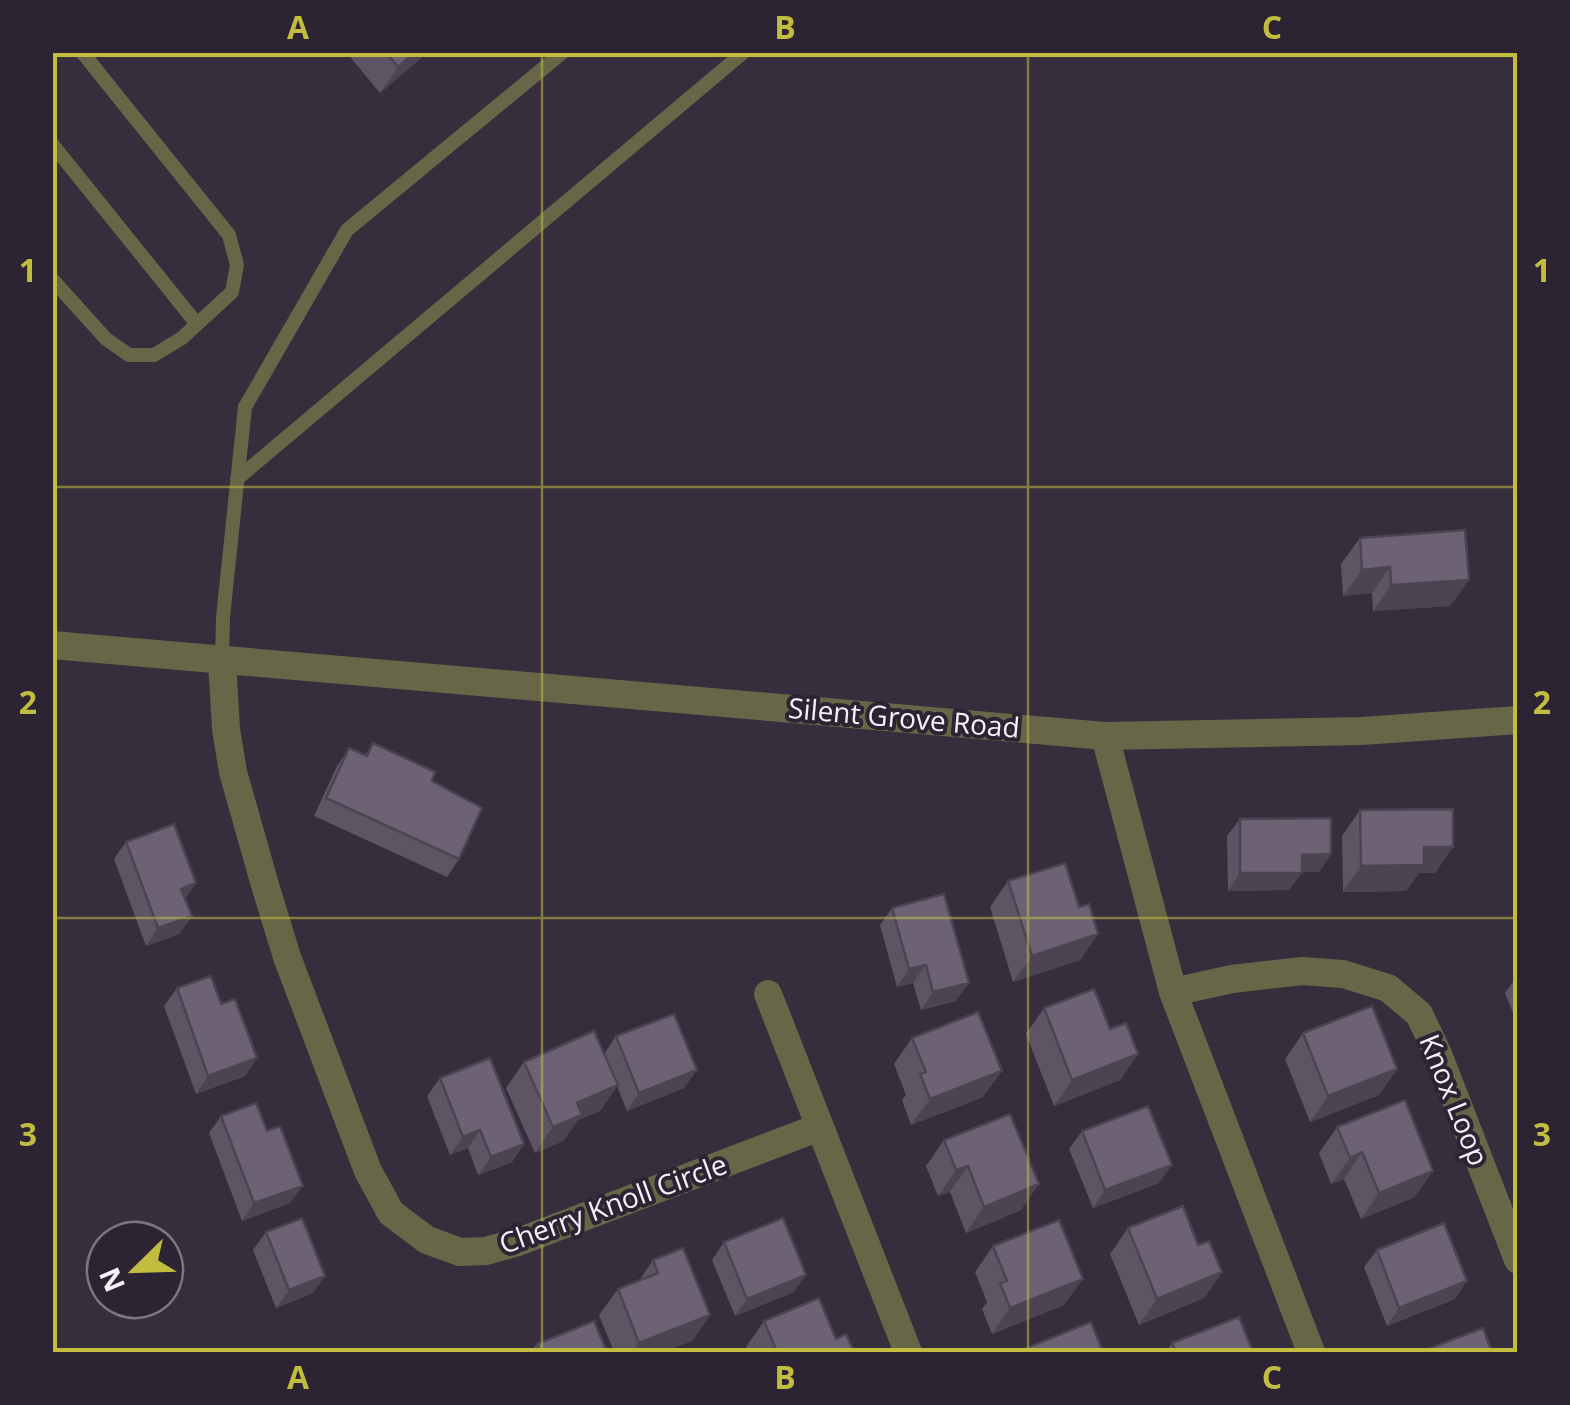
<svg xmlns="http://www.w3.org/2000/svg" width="1570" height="1405" font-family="'Open Sans',sans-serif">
	<rect width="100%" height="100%" fill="#362d3d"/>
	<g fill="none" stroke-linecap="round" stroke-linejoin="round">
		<path stroke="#676747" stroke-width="14" d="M 52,144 L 197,324
			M 52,279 L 106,339 L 129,355 L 154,355 L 182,338 L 232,292 L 237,265 L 229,235 L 82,52
			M 237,479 L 744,52
			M 222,661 L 223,617 L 245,407 L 347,230 L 563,52"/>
		<path stroke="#676747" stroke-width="28" d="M 222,661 L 226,729 L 233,772 L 265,885 L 287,957 L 368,1171 L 391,1213 L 427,1240 L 460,1252 L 486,1251 L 518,1242 L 820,1127
			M 1105,736 L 1173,992 L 1311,1352
			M 1173,992 L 1232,979 L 1302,971 L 1343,974 L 1388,988 L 1419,1014 L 1438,1054 L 1518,1260
			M 768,994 L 908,1352"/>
		<path stroke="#676747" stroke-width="28" d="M 52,645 L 1105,736 L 1362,731 L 1518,720"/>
	</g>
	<path fill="#5d5464" d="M 346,52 L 428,52 L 380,93 Z
		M 1360,538 L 1469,580 L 1450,606 L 1373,611 L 1372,593 L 1343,596 L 1341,564 Z
		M 373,743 L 432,781 L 459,859 L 447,877 L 314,816 L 337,766 L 349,748 L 365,755 Z
		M 1360,810 L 1453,847 L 1435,873 L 1419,873 L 1406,891 L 1343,892 L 1342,836 Z
		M 1240,819 L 1331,854 L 1319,872 L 1302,872 L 1289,890 L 1228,891 L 1227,836 Z
		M 126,842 L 185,899 L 192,916 L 179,934 L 146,946 L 114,859 Z
		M 1008,881 L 1079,907 L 1098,934 L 1080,960 L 1013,982 L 990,907 Z
		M 892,908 L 956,1001 L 921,1010 L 913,983 L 897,987 L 880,925 Z
		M 1518,975 L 1518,1023 L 1517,1023 L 1505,993 Z
		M 177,988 L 221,1004 L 257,1058 L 245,1076 L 196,1094 L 164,1006 Z
		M 1044,1008 L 1110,1029 L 1138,1054 L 1120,1080 L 1054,1106 L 1026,1034 Z
		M 1303,1033 L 1397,1069 L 1379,1095 L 1310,1122 L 1285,1059 Z
		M 616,1036 L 684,1088 L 627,1111 L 617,1086 L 600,1111 L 578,1120 L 563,1141 L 535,1153 L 506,1088 L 524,1062 L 604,1054 Z
		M 912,1038 L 983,1097 L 911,1125 L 902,1100 L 906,1095 L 894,1064 Z
		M 440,1078 L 524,1144 L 512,1162 L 478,1175 L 468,1148 L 450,1155 L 427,1096 Z
		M 221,1116 L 267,1131 L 290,1203 L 242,1221 L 209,1133 Z
		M 1337,1127 L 1415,1197 L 1361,1219 L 1344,1179 L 1331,1184 L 1319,1153 Z
		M 1082,1131 L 1159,1183 L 1093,1208 L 1069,1149 Z
		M 944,1140 L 1021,1210 L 966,1233 L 950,1192 L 938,1196 L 926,1166 Z
		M 1128,1228 L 1198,1245 L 1222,1272 L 1204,1298 L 1139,1325 L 1110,1254 Z
		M 266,1232 L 325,1276 L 313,1293 L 276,1308 L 253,1250 Z
		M 724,1242 L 794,1292 L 735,1316 L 712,1260 Z
		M 993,1246 L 1064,1305 L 992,1334 L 982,1309 L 987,1302 L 975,1272 Z
		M 1377,1250 L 1455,1299 L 1387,1326 L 1364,1267 Z
		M 653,1260 L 710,1315 L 692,1341 L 662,1352 L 614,1352 L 599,1315 L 618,1289 L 639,1281 Z
		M 764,1321 L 836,1339 L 854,1352 L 748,1352 L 746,1347 Z
		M 1172,1343 L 1253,1352 L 1166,1352 Z
		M 537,1344 L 607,1352 L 530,1352 Z"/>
	<path fill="#4c4551" d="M 415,52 L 428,52 L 380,93 L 398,67 Z
		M 1390,567 L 1372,593 L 1343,596 L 1362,570 Z
		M 1469,580 L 1450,606 L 1373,611 L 1391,585 Z
		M 1424,847 L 1453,847 L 1435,873 L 1419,873 L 1406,891 L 1343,892 L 1361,866 Z
		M 1331,854 L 1319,872 L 1289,872 L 1302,855 Z
		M 1240,873 L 1302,873 L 1289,890 L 1228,891 Z
		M 196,883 L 184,901 L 181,889 Z
		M 192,916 L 179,934 L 146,946 L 158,928 Z
		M 1098,934 L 1080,960 L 1013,982 L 1032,956 Z
		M 926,965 L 913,983 L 897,987 L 909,969 Z
		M 969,983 L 956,1001 L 921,1010 L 933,992 Z
		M 1138,1054 L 1120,1080 L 1054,1106 L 1072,1080 Z
		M 257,1058 L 245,1076 L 196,1094 L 208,1076 Z
		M 1397,1069 L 1379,1095 L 1310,1122 L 1328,1096 Z
		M 697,1070 L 684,1088 L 627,1111 L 639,1093 Z
		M 1002,1071 L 983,1097 L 911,1125 L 930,1099 Z
		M 618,1085 L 600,1111 L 578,1120 L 563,1141 L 535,1153 L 553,1127 L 577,1103 Z
		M 480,1130 L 468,1148 L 450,1155 L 463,1137 Z
		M 524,1144 L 512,1162 L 478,1175 L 491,1157 Z
		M 1362,1152 L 1344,1179 L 1331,1184 L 1350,1158 Z
		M 1172,1165 L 1159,1183 L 1093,1208 L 1105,1190 Z
		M 968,1166 L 950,1192 L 938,1196 L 956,1170 Z
		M 1433,1171 L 1415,1197 L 1361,1219 L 1379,1193 Z
		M 1039,1184 L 1021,1210 L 966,1233 L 984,1207 Z
		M 303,1186 L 290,1203 L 242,1221 L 254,1203 Z
		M 1222,1272 L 1204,1298 L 1139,1325 L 1157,1299 Z
		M 806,1275 L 794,1292 L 735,1316 L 747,1299 Z
		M 325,1276 L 313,1293 L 276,1308 L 289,1290 Z
		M 1083,1279 L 1064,1305 L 992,1334 L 1010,1308 Z
		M 1467,1281 L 1455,1299 L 1387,1326 L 1399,1308 Z
		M 710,1315 L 692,1341 L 662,1352 L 632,1352 L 639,1343 Z"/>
	<path fill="#6c6274" stroke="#4c4551" stroke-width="2.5" d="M 386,52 L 415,52 L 398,67 Z
		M 1465,530 L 1469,580 L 1391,585 L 1390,567 L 1362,570 L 1360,538 Z
		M 373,743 L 435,772 L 432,781 L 482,808 L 459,859 L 326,798 L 349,748 L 367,756 Z
		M 1453,809 L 1453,847 L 1424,847 L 1424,865 L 1361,866 L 1360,810 Z
		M 1331,818 L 1331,854 L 1302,855 L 1302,873 L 1240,873 L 1240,819 Z
		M 174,824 L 196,883 L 181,889 L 192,916 L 158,928 L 126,842 Z
		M 1065,863 L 1079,907 L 1089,904 L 1098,934 L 1032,956 L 1008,881 Z
		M 944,894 L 969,983 L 933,992 L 926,965 L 909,969 L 892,908 Z
		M 211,976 L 221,1004 L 235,999 L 257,1058 L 208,1076 L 177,988 Z
		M 1094,989 L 1110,1029 L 1126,1023 L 1138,1054 L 1072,1080 L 1044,1008 Z
		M 1372,1006 L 1397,1069 L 1328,1096 L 1303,1033 Z
		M 978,1012 L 1002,1071 L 930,1099 L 920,1074 L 926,1072 L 912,1038 Z
		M 674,1014 L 697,1070 L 639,1093 L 616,1036 Z
		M 594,1031 L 618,1085 L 577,1103 L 582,1115 L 553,1127 L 524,1062 Z
		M 490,1058 L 524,1144 L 491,1157 L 480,1130 L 463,1137 L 440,1078 Z
		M 1405,1100 L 1433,1171 L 1379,1193 L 1362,1152 L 1350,1158 L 1337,1127 Z
		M 256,1103 L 267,1131 L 280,1126 L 303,1186 L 254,1203 L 221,1116 Z
		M 1148,1106 L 1172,1165 L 1105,1190 L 1082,1131 Z
		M 1010,1114 L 1039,1184 L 984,1207 L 968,1166 L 956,1170 L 944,1140 Z
		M 1183,1206 L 1198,1245 L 1209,1241 L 1222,1272 L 1157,1299 L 1128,1228 Z
		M 302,1218 L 325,1276 L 289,1290 L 266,1232 Z
		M 783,1218 L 806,1275 L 747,1299 L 724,1242 Z
		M 1059,1220 L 1083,1279 L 1010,1308 L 1000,1283 L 1007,1281 L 993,1246 Z
		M 1444,1223 L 1467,1281 L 1399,1308 L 1377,1250 Z
		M 683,1248 L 710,1315 L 639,1343 L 618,1289 L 658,1273 L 653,1260 Z
		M 819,1298 L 836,1339 L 846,1334 L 854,1352 L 777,1352 L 764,1321 Z
		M 1239,1317 L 1253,1352 L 1176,1352 L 1172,1343 Z
		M 594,1321 L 607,1352 L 540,1352 L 537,1344 Z
		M 1091,1322 L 1103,1352 L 1026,1352 L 1024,1349 Z
		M 1483,1328 L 1492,1352 L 1420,1352 Z"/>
	<path fill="none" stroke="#c2bd3f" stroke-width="2.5" stroke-opacity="0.55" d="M 542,52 L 542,1352M 1028,52 L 1028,1352M 52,487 L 1518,487M 52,918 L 1518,918"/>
	<g text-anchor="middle" stroke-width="8" stroke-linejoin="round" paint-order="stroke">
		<g font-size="28" fill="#f6f1fc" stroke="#2c2333">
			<text transform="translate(904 718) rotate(5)" y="10">Silent Grove Road</text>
			<text transform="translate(1454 1100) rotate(68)" y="10">Knox Loop</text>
			<text transform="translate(613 1204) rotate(-20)" y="10">Cherry Knoll Circle</text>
		</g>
	</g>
	<rect width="1570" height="1405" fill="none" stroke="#2c2333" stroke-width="110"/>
	<g transform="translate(135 1270) rotate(247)"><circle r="48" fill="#2c2333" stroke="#7d7583" stroke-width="2.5"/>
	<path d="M0-8L18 38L0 25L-18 38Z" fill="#c2bd3f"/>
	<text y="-15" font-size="28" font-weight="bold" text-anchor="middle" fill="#f6f1fc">N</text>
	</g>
	<rect x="55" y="55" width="1460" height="1295" fill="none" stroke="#c2bd3f" stroke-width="4"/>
	<g font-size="32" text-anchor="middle" font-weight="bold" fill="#c2bd3f">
		<text x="298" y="39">A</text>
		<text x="785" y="39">B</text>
		<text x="1272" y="39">C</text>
		<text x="28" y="282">1</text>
		<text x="1542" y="282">1</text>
		<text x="28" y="714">2</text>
		<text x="1542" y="714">2</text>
		<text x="28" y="1146">3</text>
		<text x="1542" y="1146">3</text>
		<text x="298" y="1389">A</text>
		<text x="785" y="1389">B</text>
		<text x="1272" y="1389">C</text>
	</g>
</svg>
